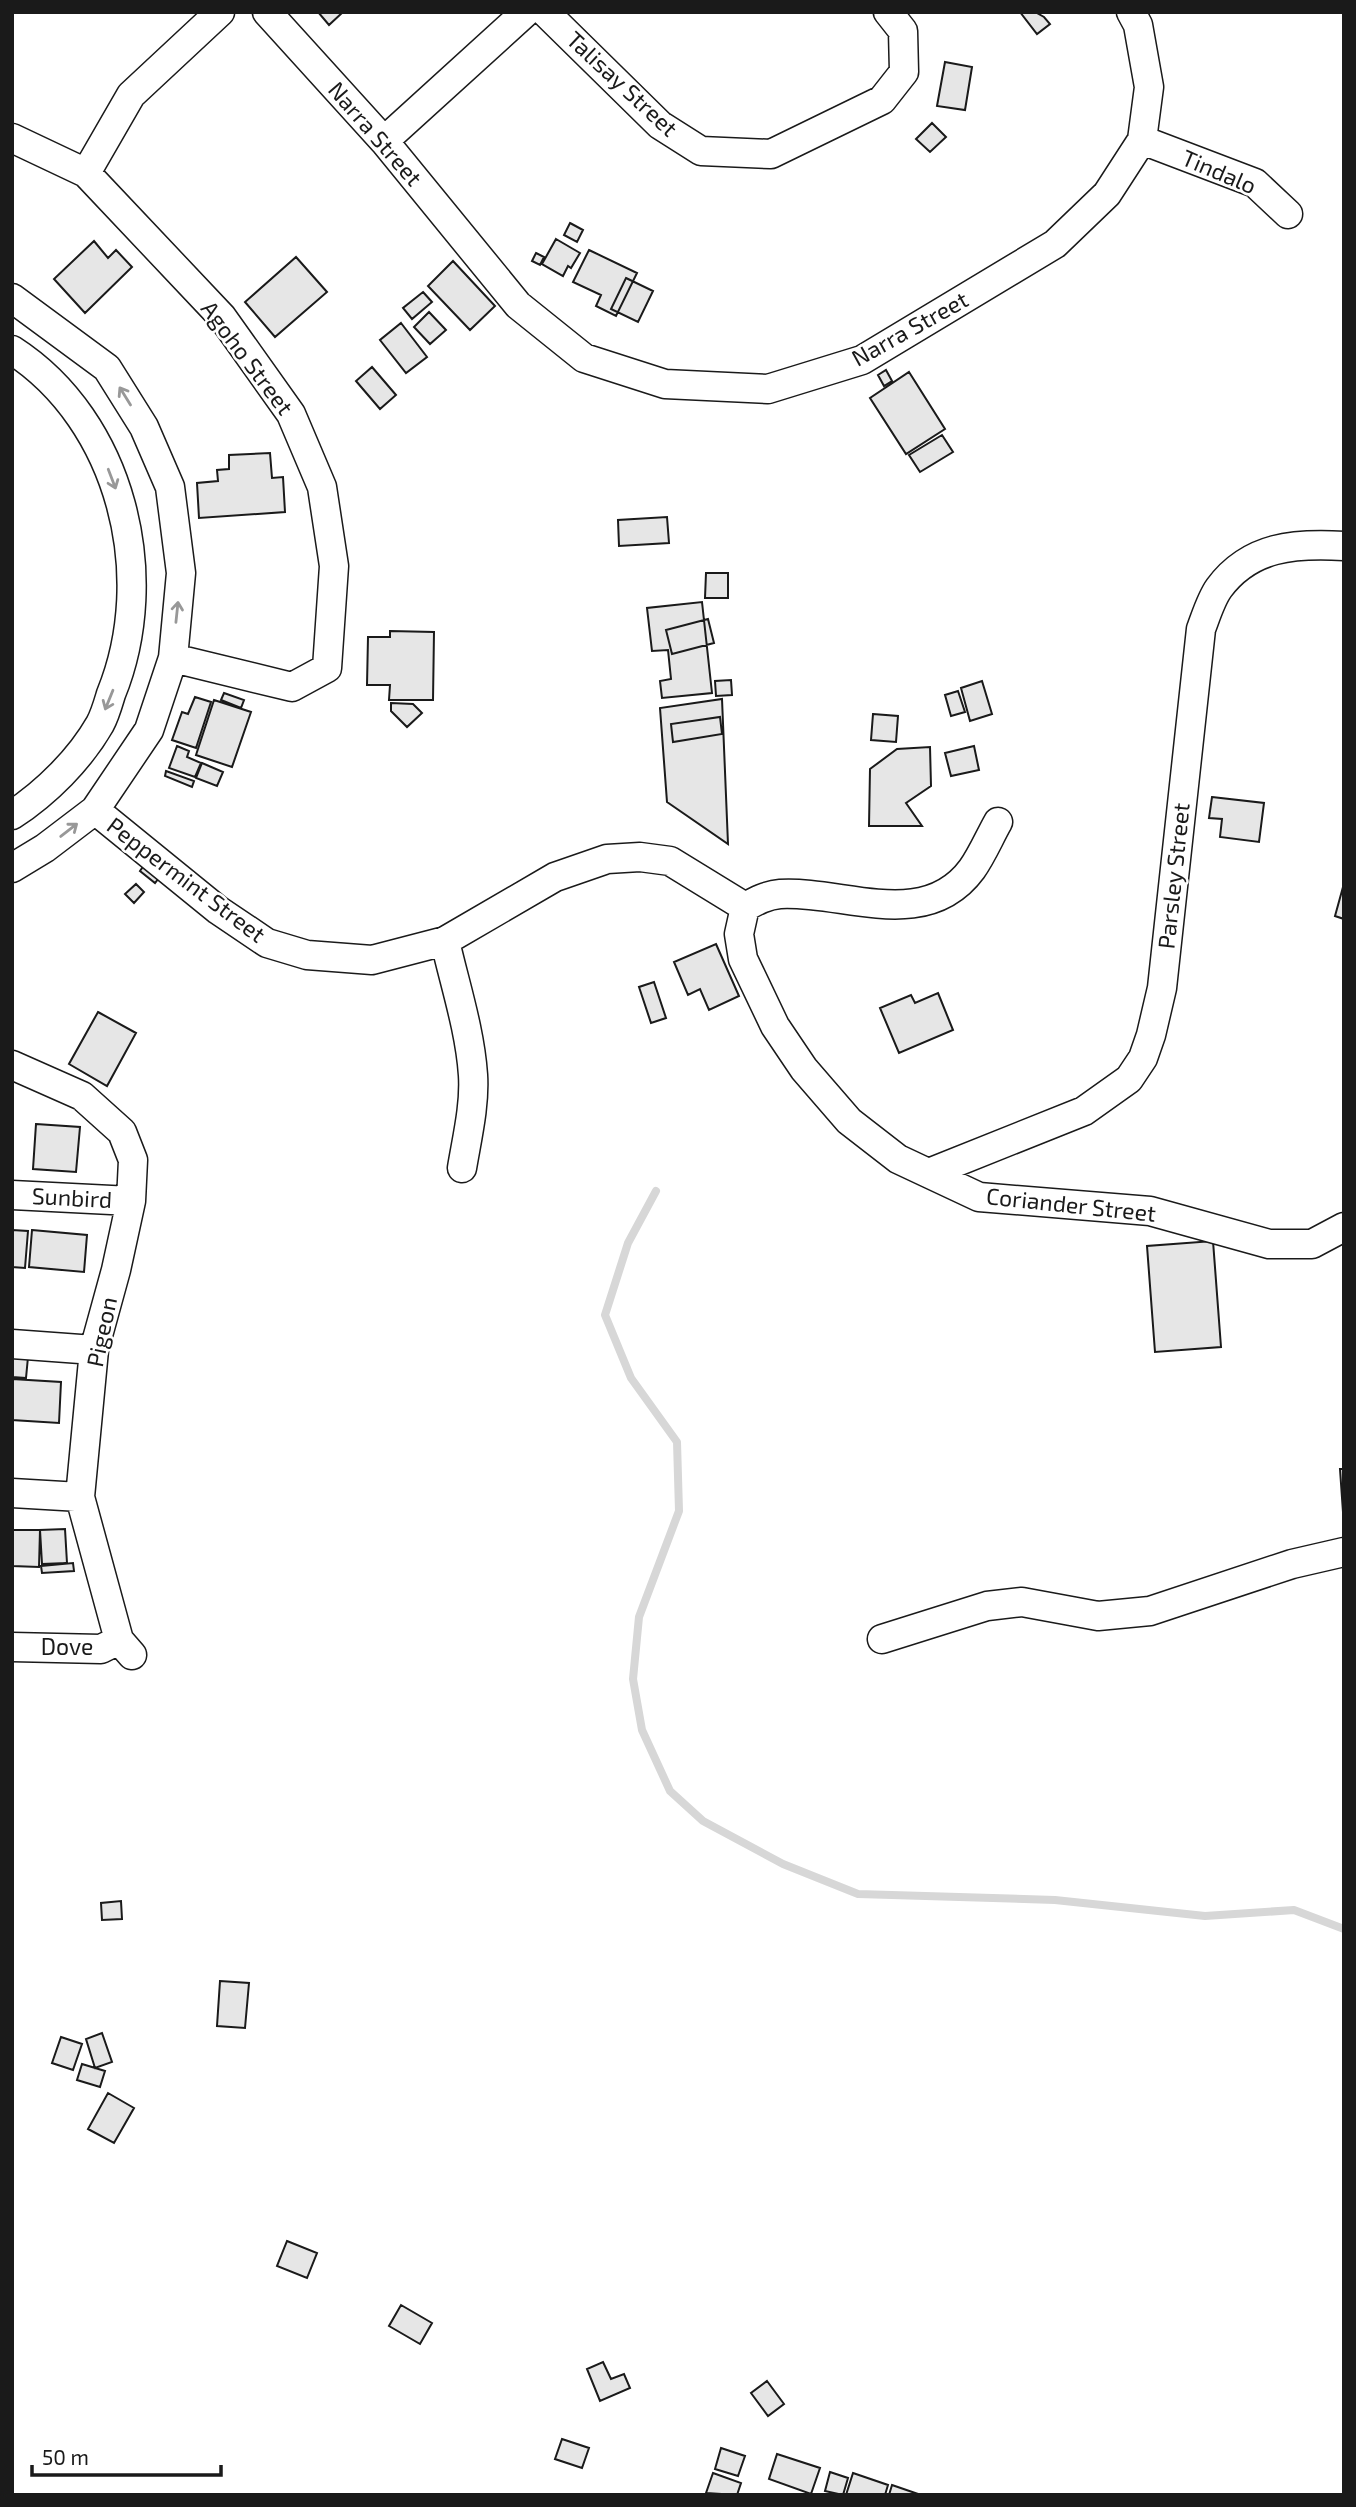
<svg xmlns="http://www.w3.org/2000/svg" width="1356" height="2507" font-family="'Exo 2',sans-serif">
	<rect width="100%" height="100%" fill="#fff"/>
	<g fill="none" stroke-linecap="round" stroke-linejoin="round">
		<path stroke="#d7d7d7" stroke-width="8" d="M 656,1191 L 628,1243 L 605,1315 L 631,1378 L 677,1442 L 679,1511 L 639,1617 L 633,1679 L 642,1730 L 670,1791 L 703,1821 L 783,1864 L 858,1894 L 1055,1900 L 1205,1916 L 1294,1910 L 1344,1929"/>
	</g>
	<path fill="#e6e6e6" stroke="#1a1a1a" stroke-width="2" d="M 318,12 L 343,12 L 329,25 Z
		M 1020,12 L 1035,12 L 1044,17 L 1050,24 L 1037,34 Z
		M 945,62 L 972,67 L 965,110 L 937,106 Z
		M 932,123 L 946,137 L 930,152 L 916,139 Z
		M 570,223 L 583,230 L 577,242 L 564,235 Z
		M 556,239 L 580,253 L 571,268 L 568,266 L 563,276 L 542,264 Z
		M 94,241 L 108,258 L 116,250 L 132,267 L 85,313 L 54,279 Z
		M 589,250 L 637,273 L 616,316 L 596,306 L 601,295 L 573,282 Z
		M 536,253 L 544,257 L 540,265 L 532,261 Z
		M 296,257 L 327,292 L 275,337 L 245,302 Z
		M 453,261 L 495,306 L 470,330 L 428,286 Z
		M 626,278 L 653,291 L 638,322 L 611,309 Z
		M 423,292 L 432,302 L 412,319 L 403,308 Z
		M 429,312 L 446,330 L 430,344 L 414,327 Z
		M 401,323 L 427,357 L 406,373 L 380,340 Z
		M 372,367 L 396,395 L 380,409 L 356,381 Z
		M 886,370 L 892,381 L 884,386 L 878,375 Z
		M 909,372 L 945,429 L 906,454 L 870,398 Z
		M 942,435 L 953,452 L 920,472 L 909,455 Z
		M 270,453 L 272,478 L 283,477 L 285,512 L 199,518 L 197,483 L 218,481 L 217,470 L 229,469 L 229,455 Z
		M 667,517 L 669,543 L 619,546 L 618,520 Z
		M 706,573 L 728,573 L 728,598 L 705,598 Z
		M 702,602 L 712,693 L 662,698 L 660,681 L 671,679 L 668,650 L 652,651 L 647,608 Z
		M 708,619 L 714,643 L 672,654 L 666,630 Z
		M 390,631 L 434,632 L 433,700 L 389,700 L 390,685 L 367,685 L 368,637 L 390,637 Z
		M 731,680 L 732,695 L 716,696 L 715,681 Z
		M 982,681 L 992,714 L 970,721 L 961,688 Z
		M 958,691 L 965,712 L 951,716 L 945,695 Z
		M 224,693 L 244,700 L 241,708 L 221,700 Z
		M 195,697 L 211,702 L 196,748 L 172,740 L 182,712 L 188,714 Z
		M 722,699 L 728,844 L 667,802 L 660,708 Z
		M 214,700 L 251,712 L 232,767 L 196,755 Z
		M 391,703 L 413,704 L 422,713 L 407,727 L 391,711 Z
		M 873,714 L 898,716 L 896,742 L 871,740 Z
		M 720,717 L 722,734 L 673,742 L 671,724 Z
		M 177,746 L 189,751 L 187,757 L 201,763 L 195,777 L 169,768 Z
		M 974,746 L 979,770 L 951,776 L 945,753 Z
		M 930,747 L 931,786 L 906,803 L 922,826 L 869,826 L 870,769 L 897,749 Z
		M 202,763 L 223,772 L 217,786 L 196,778 Z
		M 166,771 L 194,781 L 192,787 L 165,776 Z
		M 1212,797 L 1264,803 L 1259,842 L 1220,837 L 1222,819 L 1209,818 Z
		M 149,858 L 165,870 L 155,883 L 140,871 Z
		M 136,884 L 144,892 L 134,903 L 125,894 Z
		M 1343,887 L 1344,887 L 1344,919 L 1335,916 Z
		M 716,944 L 739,996 L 709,1010 L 700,989 L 688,995 L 674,962 Z
		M 654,982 L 666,1018 L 651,1023 L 639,987 Z
		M 938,993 L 953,1030 L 899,1053 L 880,1008 L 911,995 L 915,1003 Z
		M 98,1012 L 136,1033 L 107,1086 L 69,1064 Z
		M 36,1124 L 80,1127 L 76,1172 L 33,1169 Z
		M 12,1230 L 28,1231 L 25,1268 L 12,1267 Z
		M 32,1230 L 87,1235 L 84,1272 L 29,1267 Z
		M 1213,1241 L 1221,1347 L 1155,1352 L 1147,1246 Z
		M 12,1356 L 28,1357 L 26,1378 L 12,1377 Z
		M 12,1379 L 61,1382 L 59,1423 L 12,1420 Z
		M 1340,1469 L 1344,1469 L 1343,1512 Z
		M 65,1529 L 67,1563 L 42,1564 L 40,1530 Z
		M 12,1530 L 40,1530 L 39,1567 L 12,1566 Z
		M 73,1563 L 74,1571 L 42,1573 L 41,1566 Z
		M 121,1901 L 122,1919 L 102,1920 L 101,1903 Z
		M 220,1981 L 249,1983 L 245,2028 L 217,2026 Z
		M 102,2033 L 112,2062 L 95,2068 L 86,2039 Z
		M 61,2037 L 82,2044 L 73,2070 L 52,2063 Z
		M 82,2064 L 105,2071 L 100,2087 L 77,2080 Z
		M 108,2093 L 134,2108 L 114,2143 L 88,2129 Z
		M 287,2241 L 317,2253 L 307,2278 L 277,2266 Z
		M 401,2305 L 432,2323 L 420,2344 L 389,2326 Z
		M 603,2362 L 611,2379 L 624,2374 L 630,2388 L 600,2401 L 587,2369 Z
		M 767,2381 L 784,2404 L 768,2416 L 751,2393 Z
		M 562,2439 L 589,2448 L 582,2468 L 555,2459 Z
		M 721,2448 L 745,2456 L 738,2476 L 715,2469 Z
		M 777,2454 L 820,2468 L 811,2494 L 769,2479 Z
		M 830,2472 L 848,2478 L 843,2495 L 825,2491 Z
		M 713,2473 L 741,2483 L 737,2495 L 706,2493 Z
		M 853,2473 L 888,2485 L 885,2495 L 846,2495 Z
		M 892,2485 L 921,2495 L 889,2495 Z"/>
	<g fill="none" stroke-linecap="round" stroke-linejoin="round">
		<g stroke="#1a1a1a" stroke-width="31">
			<path id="minor" d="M 267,12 L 384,141 L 518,305 L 584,358 L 665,384 L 768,389 L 862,360 L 1055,244 L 1107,194 L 1142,140 L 1149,87 L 1138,25 L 1131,12
				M 545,12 L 660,125 L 701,151 L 771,154 L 882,100 L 904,72 L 903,31 L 888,12
				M 12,138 L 86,173 L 222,317 L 291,414 L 322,487 L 334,566 L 327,668 L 292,687 L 173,658
				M 1142,140 L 1255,183 L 1288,214
				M 384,141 L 526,12
				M 86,173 L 131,95 L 220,12
				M 12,298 L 107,368 L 144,427 L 170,487 L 181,573 L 173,658 L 149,730 L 95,810 L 45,848 L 12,868
				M 12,350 C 122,421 159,576 111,694 C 108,704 105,715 100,724 C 80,759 46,793 12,815
				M 95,810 L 218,910 L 267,943 L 307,955 L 372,960 L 445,941 L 555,877 L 607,859 L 640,857 L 670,861 L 745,907
				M 745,907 L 739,934 L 743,959 L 775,1026 L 804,1069 L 849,1121 L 898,1159 L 979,1197 L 1150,1211 L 1269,1244 L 1312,1244 L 1344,1227
				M 745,907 C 756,901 767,895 780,894 C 843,890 925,933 972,869 C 982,855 989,838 998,822
				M 445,941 C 455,985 470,1030 473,1075 C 475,1105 467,1138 462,1168
				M 12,1065 L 82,1096 L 122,1132 L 133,1160 L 131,1201 L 116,1270 L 94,1350 L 80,1497 L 119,1640 L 132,1655
				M 929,1173 L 1084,1111 L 1129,1079 L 1143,1058 L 1151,1035 L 1162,988 L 1201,629 C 1206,616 1211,599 1219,588 C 1250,546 1295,543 1344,546
				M 12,1195 L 131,1201
				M 12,1344 L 94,1350
				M 12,1493 L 80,1497
				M 882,1639 L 987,1606 L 1022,1602 L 1098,1616 L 1150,1611 L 1292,1564 L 1344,1552
				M 12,1647 L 101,1649 L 119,1640"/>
		</g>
		<use href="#minor" stroke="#fff" stroke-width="28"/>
	</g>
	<defs><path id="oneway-shaft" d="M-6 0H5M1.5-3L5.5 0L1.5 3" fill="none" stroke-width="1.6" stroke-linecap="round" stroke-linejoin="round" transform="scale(1.75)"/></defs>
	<g stroke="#989898">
		<use href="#oneway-shaft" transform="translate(125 396) rotate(-122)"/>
		<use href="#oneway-shaft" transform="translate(112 479) rotate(69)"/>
		<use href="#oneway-shaft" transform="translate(177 612) rotate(-84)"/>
		<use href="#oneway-shaft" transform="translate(109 700) rotate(112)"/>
		<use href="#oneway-shaft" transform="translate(69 830) rotate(-38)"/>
	</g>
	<g text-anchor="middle" stroke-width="5" stroke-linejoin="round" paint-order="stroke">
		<g font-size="23" fill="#1a1a1a" stroke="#fff">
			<text transform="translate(622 84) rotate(43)" y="8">Talisay Street</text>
			<text transform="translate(375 134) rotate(49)" y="8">Narra Street</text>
			<text transform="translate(1219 172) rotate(23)" y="8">Tindalo</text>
			<text transform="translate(910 329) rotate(-29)" y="8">Narra Street</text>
			<text transform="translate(247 358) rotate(53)" y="8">Agoho Street</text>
			<text transform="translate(1174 876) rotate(-84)" y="8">Parsley Street</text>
			<text transform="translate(186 880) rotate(37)" y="8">Peppermint Street</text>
			<text transform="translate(72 1198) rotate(3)" y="8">Sunbird</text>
			<text transform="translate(1071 1205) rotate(6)" y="8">Coriander Street</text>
			<text transform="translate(102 1332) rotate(-78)" y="8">Pigeon</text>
			<text x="67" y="1655">Dove</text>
		</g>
	</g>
	<rect width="1356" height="2507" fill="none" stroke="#1a1a1a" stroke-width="28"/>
	<path d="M32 2465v10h189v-10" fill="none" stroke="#1a1a1a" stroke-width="3.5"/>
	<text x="42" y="2465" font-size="21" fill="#1a1a1a" stroke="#ffffff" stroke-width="5" paint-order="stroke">50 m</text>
</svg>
